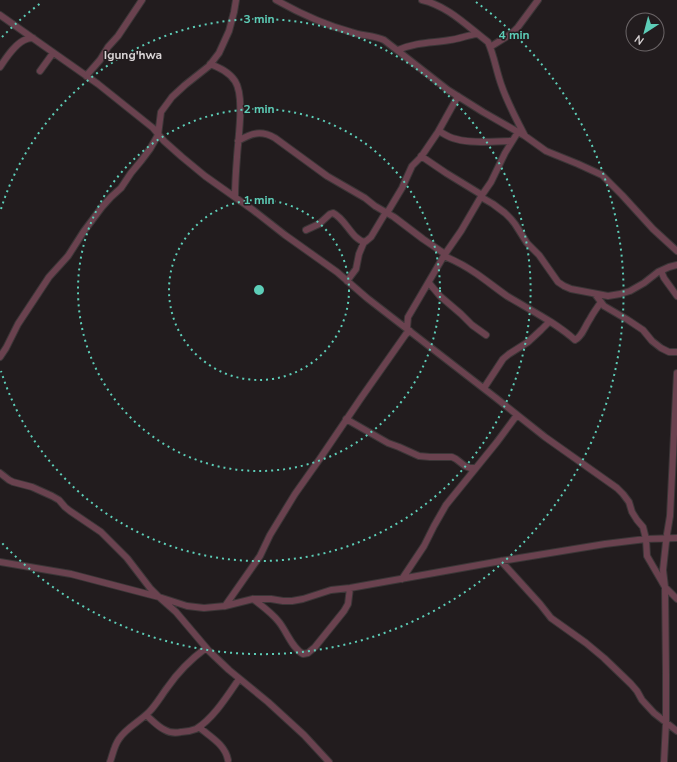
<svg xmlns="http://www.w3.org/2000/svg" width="677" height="762" font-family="'Nunito Sans',sans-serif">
	<rect width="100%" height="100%" fill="#221c1e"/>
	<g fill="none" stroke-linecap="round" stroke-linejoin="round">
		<g stroke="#3b3637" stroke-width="8">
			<path id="street" d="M 276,0 C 299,13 325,25 351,32 C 362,36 373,35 384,40 L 448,90 L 483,112 L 525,136 L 546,151 L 578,164 L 602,175 L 622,195 L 653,229 L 677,251
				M 422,0 C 448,6 467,26 488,42 C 494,55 496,70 501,84 C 507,102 516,119 525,136
				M 0,15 L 98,84 L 153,128 L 164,141 L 182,157 L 205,176 L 253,210 L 285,235 L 337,272 L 367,298 L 496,398 L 545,437 L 617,488 L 623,494 L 629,502 L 632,512 L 637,520 L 643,527 L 646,539 L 647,556 L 665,587 L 677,599
				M 490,47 L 511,34 L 518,27 L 538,0
				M 398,50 C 417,42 431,43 450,40 C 459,39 468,35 477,34
				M 210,64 C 220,68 229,72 235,81 C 245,96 238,139 237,157 C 236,170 235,184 235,197
				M 0,67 C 6,58 16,42 27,39 C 29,38 31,38 33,38
				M 40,71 L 53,53
				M 86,76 L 100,60 L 108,47 L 118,36 L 142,0
				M 439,131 C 444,134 450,138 456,139 C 473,144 494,141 512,141
				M 238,141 C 252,133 261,130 275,138 L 327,176 L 365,198 L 375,206 L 394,217 L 423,239 L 445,254
				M 421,156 L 446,173 L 482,195
				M 481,197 L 493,204 L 505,213 L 511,219 L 515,224 L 527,243 L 539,255 L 558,282 L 564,286 L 571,289 L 608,296 L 620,294 L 630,291 L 644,283 L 658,272 L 669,267 L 677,265
				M 387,213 L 402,188 L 412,166 L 421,157 L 438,132 L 458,96
				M 306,230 L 319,224 L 330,214 L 333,213 C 346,219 352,240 365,242 L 371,237 L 386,212
				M 444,256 C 456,261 467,267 477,274 C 487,281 497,289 507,296 C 530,310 555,322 575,340 C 582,337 585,326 590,319 C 593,313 597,308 601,302
				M 661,271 L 664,278 L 677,296
				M 347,281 L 356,269 L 359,254 L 364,242
				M 429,283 L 440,296 L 461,314 L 472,325 L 486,335
				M 595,294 L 604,306 L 628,320 L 643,330 L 652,341 L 661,348 L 669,352 L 677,352
				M 407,328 L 408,317 L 411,312 L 445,254 L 461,231 L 482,195 L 491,182 L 505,153 L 518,132
				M 0,357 L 6,348 L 18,324 L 49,277 L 68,256 L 84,231 L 102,207 L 111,197 L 121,188 L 131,173 L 141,161 L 150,149 L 158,135 L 161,112 L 172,97 L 185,85 L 209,66 L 219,53 L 229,31 L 234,12 L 236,0
				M 484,388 L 503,359 L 509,354 L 528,342 L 541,330 L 549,322
				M 346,419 L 388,443 L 399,447 L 419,456 L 430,457 L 452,457 L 456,459 L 465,466 L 470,468 L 475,468
				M 0,473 L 9,480 L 13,482 L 32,487 L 52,496 L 59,500 L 65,507 L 70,511 L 101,532 L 127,558 L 150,588 L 159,597 L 176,612 L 209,651 L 229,670 L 268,702 L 304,735 L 329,762
				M 501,561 L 540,604 L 551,618 L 586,643 L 604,658 L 631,684 L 637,691 L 642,700 L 654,713 L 677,731
				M 0,562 L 71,574 L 159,597 L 187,606 L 204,608 L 225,606 L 253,599 L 271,599 L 283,601 L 292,601 L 303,599 L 331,590 L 350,588 L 501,561 L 605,544 L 646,539 L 677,538
				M 402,579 L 424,546 L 434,526 L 446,505 L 497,442 L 517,415
				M 253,599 C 262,606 272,613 279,622 C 287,632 292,648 303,654 L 308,653 L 315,647 L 344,611 L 348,604 L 350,588
				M 225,606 L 260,556 L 270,535 L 295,494 L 319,460 L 361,398 L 406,334 L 410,331
				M 146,715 C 152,720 158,727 165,730 C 170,733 176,733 181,732 C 186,732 191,731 196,729 C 213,719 228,695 239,679
				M 199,727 C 210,737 225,744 228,760
				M 110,762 C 113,754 114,746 119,739 C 126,728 139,722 149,712 C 156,705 161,696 167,688 C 178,672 191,659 206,648
				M 664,762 L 666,723 L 666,674 L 665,587 L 663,570 L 666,542 L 668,538 L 667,534 L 670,516 L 677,373"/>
		</g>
		<use href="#street" stroke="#6a424f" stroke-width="6"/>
	</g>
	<g fill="none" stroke="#5dceb8" stroke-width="2" stroke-dasharray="2 4">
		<circle cx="259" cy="290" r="90"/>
		<circle cx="259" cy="290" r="181"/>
		<path d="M1 209A271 271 0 1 1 1 371"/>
		<path d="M2 37A361 361 0 0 1 42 2M476 2A361 361 0 1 1 2 543"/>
	</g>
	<g text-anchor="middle" stroke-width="3" stroke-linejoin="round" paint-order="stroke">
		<g font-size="12" font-weight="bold" fill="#d8d3d4" stroke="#221c1e">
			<text x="133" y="59">Igung'hwa</text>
		</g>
	</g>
	<circle cx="259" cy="290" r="6" fill="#5dceb8" stroke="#221c1e" stroke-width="2"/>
	<g font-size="12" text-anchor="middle" font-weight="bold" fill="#5dceb8" stroke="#221c1e" stroke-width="3" stroke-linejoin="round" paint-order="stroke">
		<text x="259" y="23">3 min</text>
		<text x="514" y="39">4 min</text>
		<text x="259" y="113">2 min</text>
		<text x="259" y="204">1 min</text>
	</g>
	<g transform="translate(645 32) rotate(216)"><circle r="19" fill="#221c1e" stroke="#6b6567"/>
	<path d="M0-3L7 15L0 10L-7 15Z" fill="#5dceb8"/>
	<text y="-6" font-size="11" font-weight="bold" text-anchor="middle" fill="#d8d3d4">N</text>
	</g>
</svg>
